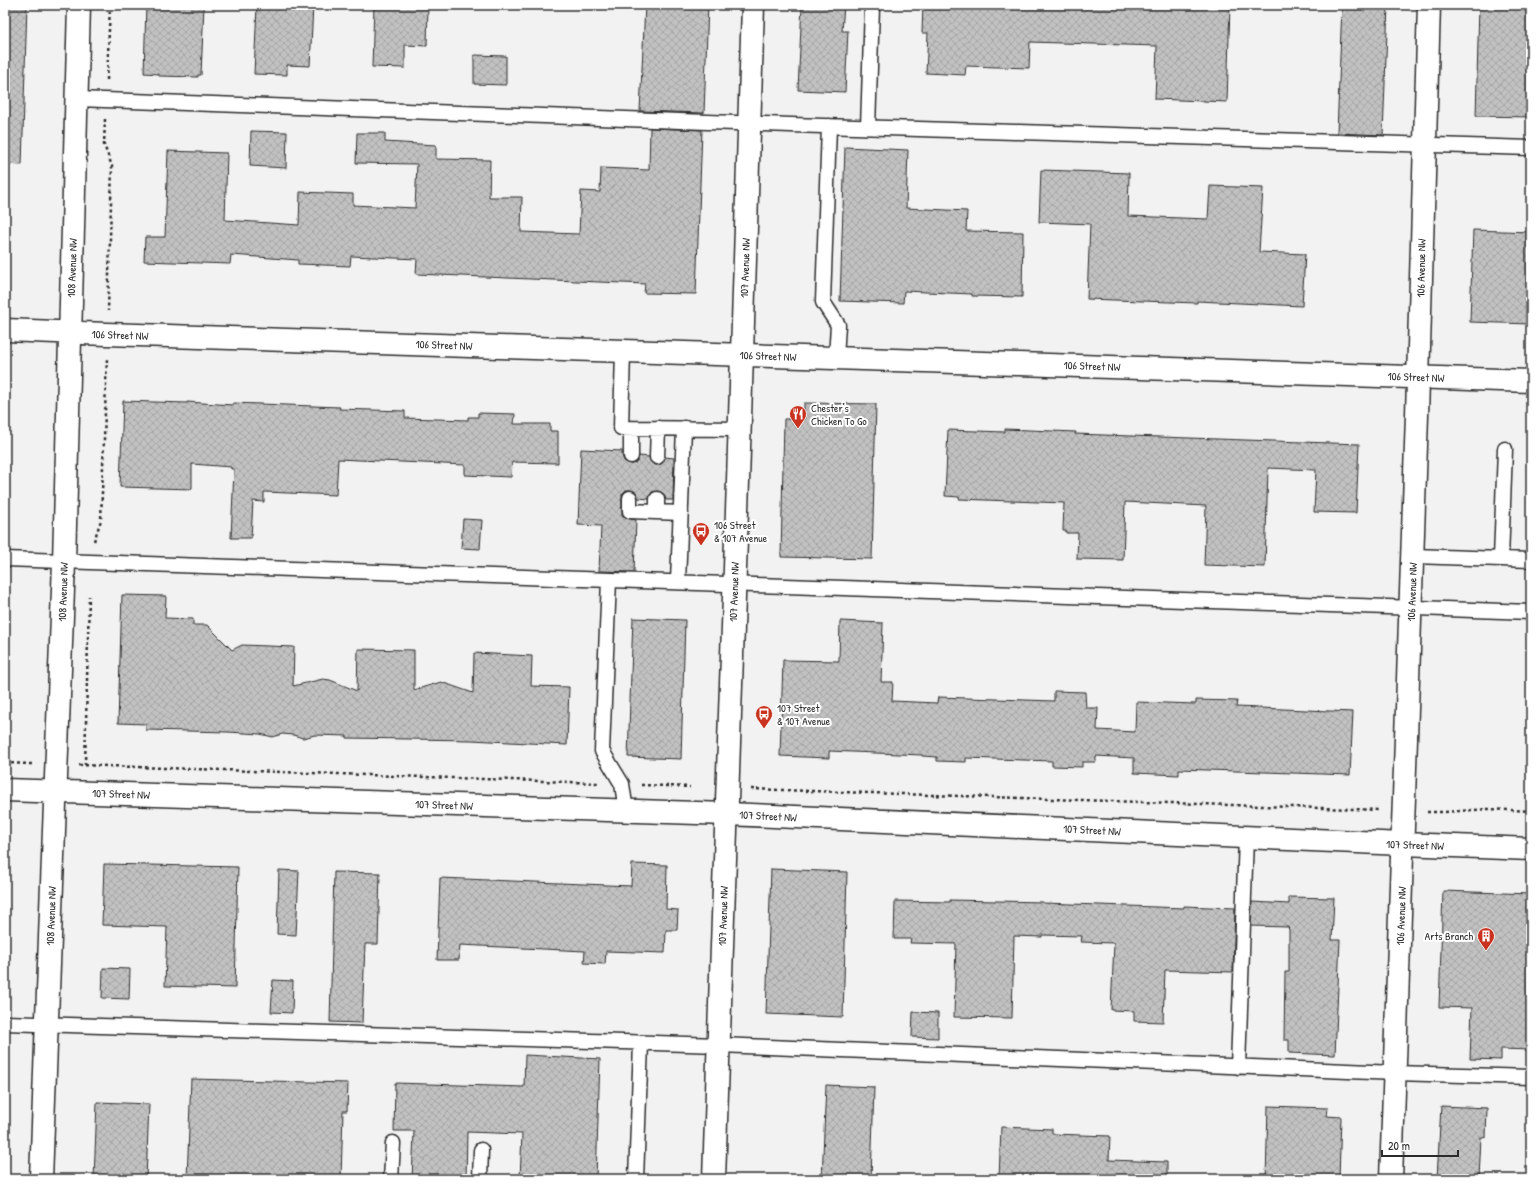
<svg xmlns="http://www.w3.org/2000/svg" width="1536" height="1184" font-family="'Patrick Hand',sans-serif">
	<defs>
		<pattern id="building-cross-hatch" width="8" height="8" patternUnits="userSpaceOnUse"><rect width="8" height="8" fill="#c1c1c1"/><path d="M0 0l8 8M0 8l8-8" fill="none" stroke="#a6a6a6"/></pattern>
	</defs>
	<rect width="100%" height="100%" fill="#f2f2f2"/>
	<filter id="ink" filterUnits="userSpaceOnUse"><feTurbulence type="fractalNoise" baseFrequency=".025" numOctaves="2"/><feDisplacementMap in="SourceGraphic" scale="8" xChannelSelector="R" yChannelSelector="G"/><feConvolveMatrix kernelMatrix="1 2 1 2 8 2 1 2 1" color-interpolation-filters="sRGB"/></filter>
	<g filter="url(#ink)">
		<path fill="url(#building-cross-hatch)" stroke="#2b2b2b" d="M 5,5 L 27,5 L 22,165 L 5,164 Z
			M 146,5 L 204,5 L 201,75 L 198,75 L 198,77 L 159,76 L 159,74 L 144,73 Z
			M 257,5 L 313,5 L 310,66 L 287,65 L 287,75 L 254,74 Z
			M 374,5 L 428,5 L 427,46 L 405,45 L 405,68 L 372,67 Z
			M 645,5 L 708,5 L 704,113 L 640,111 Z
			M 802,5 L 844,5 L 842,31 L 848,31 L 845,92 L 798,90 Z
			M 923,5 L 1230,5 L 1227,102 L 1155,99 L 1157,46 L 1030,42 L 1029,68 L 966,66 L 965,75 L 926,73 L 928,33 L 922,33 Z
			M 1342,5 L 1388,5 L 1383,135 L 1337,133 Z
			M 1479,5 L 1531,5 L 1531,117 L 1476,116 Z
			M 474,55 L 506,56 L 506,85 L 474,84 Z
			M 650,128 L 702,130 L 696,294 L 644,293 L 645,284 L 416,274 L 417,259 L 351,256 L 350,266 L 298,264 L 298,260 L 231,255 L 230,264 L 144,261 L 145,237 L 165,237 L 168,151 L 227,153 L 225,220 L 299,225 L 300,192 L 353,194 L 353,205 L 415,208 L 417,164 L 356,163 L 357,133 L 385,133 L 385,142 L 436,145 L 436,159 L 490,160 L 489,197 L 522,197 L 521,232 L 579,234 L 581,191 L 600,192 L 601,168 L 649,170 Z
			M 251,131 L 287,132 L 286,168 L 250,166 Z
			M 845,147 L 908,150 L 906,208 L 967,211 L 966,231 L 1023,232 L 1022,297 L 972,296 L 972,294 L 904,291 L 903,303 L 840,301 Z
			M 1041,170 L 1129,173 L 1128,216 L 1208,219 L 1210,186 L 1263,188 L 1259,252 L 1305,254 L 1302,306 L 1197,301 L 1197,303 L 1087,299 L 1090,224 L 1039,222 Z
			M 1473,230 L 1531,232 L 1531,324 L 1470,322 Z
			M 123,401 L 187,403 L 187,402 L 233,405 L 233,403 L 340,407 L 339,409 L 405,411 L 405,418 L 468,420 L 468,417 L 478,417 L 478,413 L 515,414 L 514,424 L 550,424 L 550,431 L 558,431 L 558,463 L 512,462 L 511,477 L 465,475 L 465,465 L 338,459 L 336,495 L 264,492 L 264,502 L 253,501 L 251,538 L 231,538 L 234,469 L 231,469 L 231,467 L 192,464 L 192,489 L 120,487 Z
			M 804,403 L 876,404 L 872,559 L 781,557 L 784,419 L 804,419 Z
			M 1005,429 L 1076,432 L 1075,434 L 1359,444 L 1356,513 L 1314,512 L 1316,470 L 1268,468 L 1265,567 L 1204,565 L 1206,506 L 1125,502 L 1123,560 L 1077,559 L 1078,533 L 1066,533 L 1066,531 L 1063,531 L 1064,503 L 959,499 L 959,497 L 945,496 L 948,430 L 1005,432 Z
			M 581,449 L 622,451 L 622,455 L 624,461 L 631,464 L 636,463 L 639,456 L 649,457 L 650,461 L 656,465 L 661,464 L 665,457 L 674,458 L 673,500 L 666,500 L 664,494 L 657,491 L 652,492 L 649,499 L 638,498 L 637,493 L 630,490 L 626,490 L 622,494 L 622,515 L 626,518 L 636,520 L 634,572 L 599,571 L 601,526 L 578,525 Z
			M 463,519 L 482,520 L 480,549 L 461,548 Z
			M 122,595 L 166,596 L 165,618 L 193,619 L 193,625 L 207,625 L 232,650 L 242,645 L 294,647 L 293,686 L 323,679 L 330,680 L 357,691 L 358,649 L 414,650 L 414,690 L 441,682 L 473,693 L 474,653 L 532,656 L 531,686 L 569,687 L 567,745 L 471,740 L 347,738 L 347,736 L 315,735 L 303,738 L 293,735 L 282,734 L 273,737 L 260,734 L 228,732 L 146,730 L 146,724 L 118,723 Z
			M 633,618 L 685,620 L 681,759 L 628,757 Z
			M 840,621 L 883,623 L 881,682 L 893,682 L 892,701 L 937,703 L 938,697 L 1054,701 L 1054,691 L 1085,692 L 1086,708 L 1098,708 L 1097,730 L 1135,732 L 1136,702 L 1196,704 L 1196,700 L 1237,701 L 1236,707 L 1353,712 L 1350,775 L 1179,769 L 1179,775 L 1134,773 L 1134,758 L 1096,756 L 1096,762 L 1082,762 L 1082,767 L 1052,766 L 1052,761 L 966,758 L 966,762 L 937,761 L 937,757 L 922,756 L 922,755 L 829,751 L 829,758 L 780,756 L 783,660 L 839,661 Z
			M 104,864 L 238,867 L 235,988 L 165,986 L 167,927 L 102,925 Z
			M 632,864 L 667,865 L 666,909 L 678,910 L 677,930 L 666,930 L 665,953 L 606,951 L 605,964 L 584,963 L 585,951 L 460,945 L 459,960 L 437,960 L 440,878 L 631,886 Z
			M 771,869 L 847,872 L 843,1017 L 766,1014 Z
			M 279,870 L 299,871 L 296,935 L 277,934 Z
			M 334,872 L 380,873 L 378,944 L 365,944 L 362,1023 L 330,1022 Z
			M 1443,891 L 1531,894 L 1531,1050 L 1501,1049 L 1501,1060 L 1470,1059 L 1472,1008 L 1439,1007 Z
			M 1289,897 L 1334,898 L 1332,940 L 1340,940 L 1335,1055 L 1289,1053 L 1289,1040 L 1284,1040 L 1285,972 L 1289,972 L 1289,930 L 1288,927 L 1251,926 L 1252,902 L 1289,904 Z
			M 950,900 L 1043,902 L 1043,903 L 1184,908 L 1184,906 L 1235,908 L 1233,972 L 1165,970 L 1163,1022 L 1134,1021 L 1134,1011 L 1111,1010 L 1114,943 L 1081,942 L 1082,936 L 1042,935 L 1042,937 L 1014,936 L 1012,1018 L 954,1017 L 956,944 L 910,943 L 911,939 L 894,939 L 895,901 L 950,902 Z
			M 103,968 L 130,969 L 129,999 L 102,998 Z
			M 273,980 L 293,981 L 292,1013 L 271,1012 Z
			M 913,1012 L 938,1013 L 938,1038 L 912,1037 Z
			M 525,1055 L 600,1059 L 596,1179 L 520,1179 L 522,1134 L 467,1132 L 466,1179 L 412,1179 L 414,1131 L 394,1131 L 395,1083 L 524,1087 Z
			M 191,1079 L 348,1083 L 347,1111 L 343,1111 L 341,1179 L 187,1179 Z
			M 826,1085 L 874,1087 L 871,1179 L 822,1179 Z
			M 97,1102 L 149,1104 L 146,1179 L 94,1179 Z
			M 1268,1106 L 1328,1108 L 1327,1116 L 1341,1117 L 1339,1179 L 1266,1179 Z
			M 1441,1106 L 1487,1108 L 1486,1138 L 1481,1137 L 1479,1179 L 1437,1179 Z
			M 1001,1127 L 1052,1129 L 1052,1134 L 1110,1136 L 1109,1160 L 1167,1162 L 1167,1179 L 999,1179 Z"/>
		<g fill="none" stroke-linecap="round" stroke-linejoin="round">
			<g stroke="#2b2b2b" stroke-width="17">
				<path id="lane" d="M 77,99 L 791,125 L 1531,148
					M 829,126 L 823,302 L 838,325 L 836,358
					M 868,127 L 872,7
					M 623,351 L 621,428 L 739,429
					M 631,456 L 631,428
					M 657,457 L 658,428
					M 630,498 L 630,511 L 681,513
					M 657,512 L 657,499
					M 1413,556 L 1531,560
					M 5,559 L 1531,612
					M 1501,559 L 1505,449
					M 609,580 L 602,751 L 622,784 L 626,811
					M 678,582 L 684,428
					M 5,1023 L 719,1045 L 1395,1073 L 1531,1077
					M 1238,1067 L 1246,837
					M 391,1179 L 393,1143
					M 480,1179 L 481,1150
					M 636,1179 L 641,1043"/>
			</g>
			<g stroke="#2b2b2b" stroke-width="25">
				<path id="street" d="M 5,330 L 107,334 L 1531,381
					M 5,790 L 727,814 L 1403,844 L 1531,849
					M 41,1179 L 64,562 L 79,5"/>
			</g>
			<g stroke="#2b2b2b" stroke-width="25">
				<path id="secondary" d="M 714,1179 L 738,481 L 753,5
					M 1391,1179 L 1417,415 L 1429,5"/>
			</g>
			<path stroke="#2b2b2b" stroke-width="2.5" stroke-dasharray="3 3" stroke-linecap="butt" d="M 107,80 L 110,5
				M 105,119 L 104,145 L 112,166 L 108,311
				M 94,541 L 101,520 L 107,358
				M 5,763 L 32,764
				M 79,765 L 598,783
				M 85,765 L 89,596
				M 641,785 L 690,787
				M 751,789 L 1380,810
				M 1427,812 L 1444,812 L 1488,809 L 1531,811"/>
			<use href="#lane" stroke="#fff" stroke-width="14"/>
			<use href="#street" stroke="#fff" stroke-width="22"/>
			<use href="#secondary" stroke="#fff" stroke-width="22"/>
		</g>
	</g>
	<defs>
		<g id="restaurant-pin" transform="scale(0.9)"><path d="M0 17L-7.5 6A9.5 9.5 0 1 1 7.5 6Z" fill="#c8321e" stroke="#fff"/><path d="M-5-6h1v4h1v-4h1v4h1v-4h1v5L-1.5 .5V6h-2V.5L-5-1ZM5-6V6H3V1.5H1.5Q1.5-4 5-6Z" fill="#fff"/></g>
		<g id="bus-pin" transform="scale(0.9)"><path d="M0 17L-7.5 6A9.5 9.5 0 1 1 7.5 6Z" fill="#c8321e" stroke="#fff"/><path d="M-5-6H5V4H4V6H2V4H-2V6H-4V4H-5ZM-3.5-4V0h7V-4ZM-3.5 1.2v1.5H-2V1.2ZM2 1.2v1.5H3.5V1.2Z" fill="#fff"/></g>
		<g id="building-pin" transform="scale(0.9)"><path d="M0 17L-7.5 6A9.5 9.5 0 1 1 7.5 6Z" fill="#c8321e" stroke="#fff"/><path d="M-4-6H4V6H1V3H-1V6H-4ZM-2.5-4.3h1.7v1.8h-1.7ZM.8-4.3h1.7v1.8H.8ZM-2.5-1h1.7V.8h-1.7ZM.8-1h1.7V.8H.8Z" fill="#fff"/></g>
	</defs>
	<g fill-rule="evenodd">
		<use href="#restaurant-pin" x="798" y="414"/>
		<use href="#bus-pin" x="701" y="531"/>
		<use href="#bus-pin" x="764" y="714"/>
		<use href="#building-pin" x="1486" y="936"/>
	</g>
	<g text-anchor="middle" stroke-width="4" stroke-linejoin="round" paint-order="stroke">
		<g font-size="11" fill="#2b2b2b" stroke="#fff">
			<text transform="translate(72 268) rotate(-88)" y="4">108 Avenue NW</text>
			<text transform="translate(745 268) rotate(-88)" y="4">107 Avenue NW</text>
			<text transform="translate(1421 268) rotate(-89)" y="4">106 Avenue NW</text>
			<text transform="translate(120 335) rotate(2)" y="4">106 Street NW</text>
			<text transform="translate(444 345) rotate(2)" y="4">106 Street NW</text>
			<text transform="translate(768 356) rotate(2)" y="4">106 Street NW</text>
			<text transform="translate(1092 366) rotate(2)" y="4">106 Street NW</text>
			<text transform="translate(1416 377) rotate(2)" y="4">106 Street NW</text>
			<text transform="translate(63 592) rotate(-88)" y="4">108 Avenue NW</text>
			<text transform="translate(734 592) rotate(-88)" y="4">107 Avenue NW</text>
			<text transform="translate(1412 592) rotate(-88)" y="4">106 Avenue NW</text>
			<text transform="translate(121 794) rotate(2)" y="4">107 Street NW</text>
			<text transform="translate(444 805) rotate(2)" y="4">107 Street NW</text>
			<text transform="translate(768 816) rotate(3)" y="4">107 Street NW</text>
			<text transform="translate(1092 830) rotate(3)" y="4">107 Street NW</text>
			<text transform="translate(1415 845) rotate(2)" y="4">107 Street NW</text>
			<text transform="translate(51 916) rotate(-88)" y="4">108 Avenue NW</text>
			<text transform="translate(723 916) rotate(-88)" y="4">107 Avenue NW</text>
			<text transform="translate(1401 916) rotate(-88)" y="4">106 Avenue NW</text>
		</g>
		<g font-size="11" fill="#2b2b2b" stroke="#fff" text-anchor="start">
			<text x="811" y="412">Chester's<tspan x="811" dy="13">Chicken To Go</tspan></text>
			<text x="714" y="529">106 Street<tspan x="714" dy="13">&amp; 107 Avenue</tspan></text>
			<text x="777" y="712">107 Street<tspan x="777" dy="13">&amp; 107 Avenue</tspan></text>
			<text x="1473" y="940" text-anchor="end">Arts Branch</text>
		</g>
	</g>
	<rect width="1536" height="1184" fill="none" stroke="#fff" stroke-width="20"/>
	<rect x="10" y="10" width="1516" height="1164" fill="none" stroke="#2b2b2b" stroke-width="1.5" filter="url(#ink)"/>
	<path d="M1382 1150v6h76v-6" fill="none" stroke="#2b2b2b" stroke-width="2"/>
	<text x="1388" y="1150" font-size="12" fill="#2b2b2b" stroke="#ffffff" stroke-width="3" paint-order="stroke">20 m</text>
</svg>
